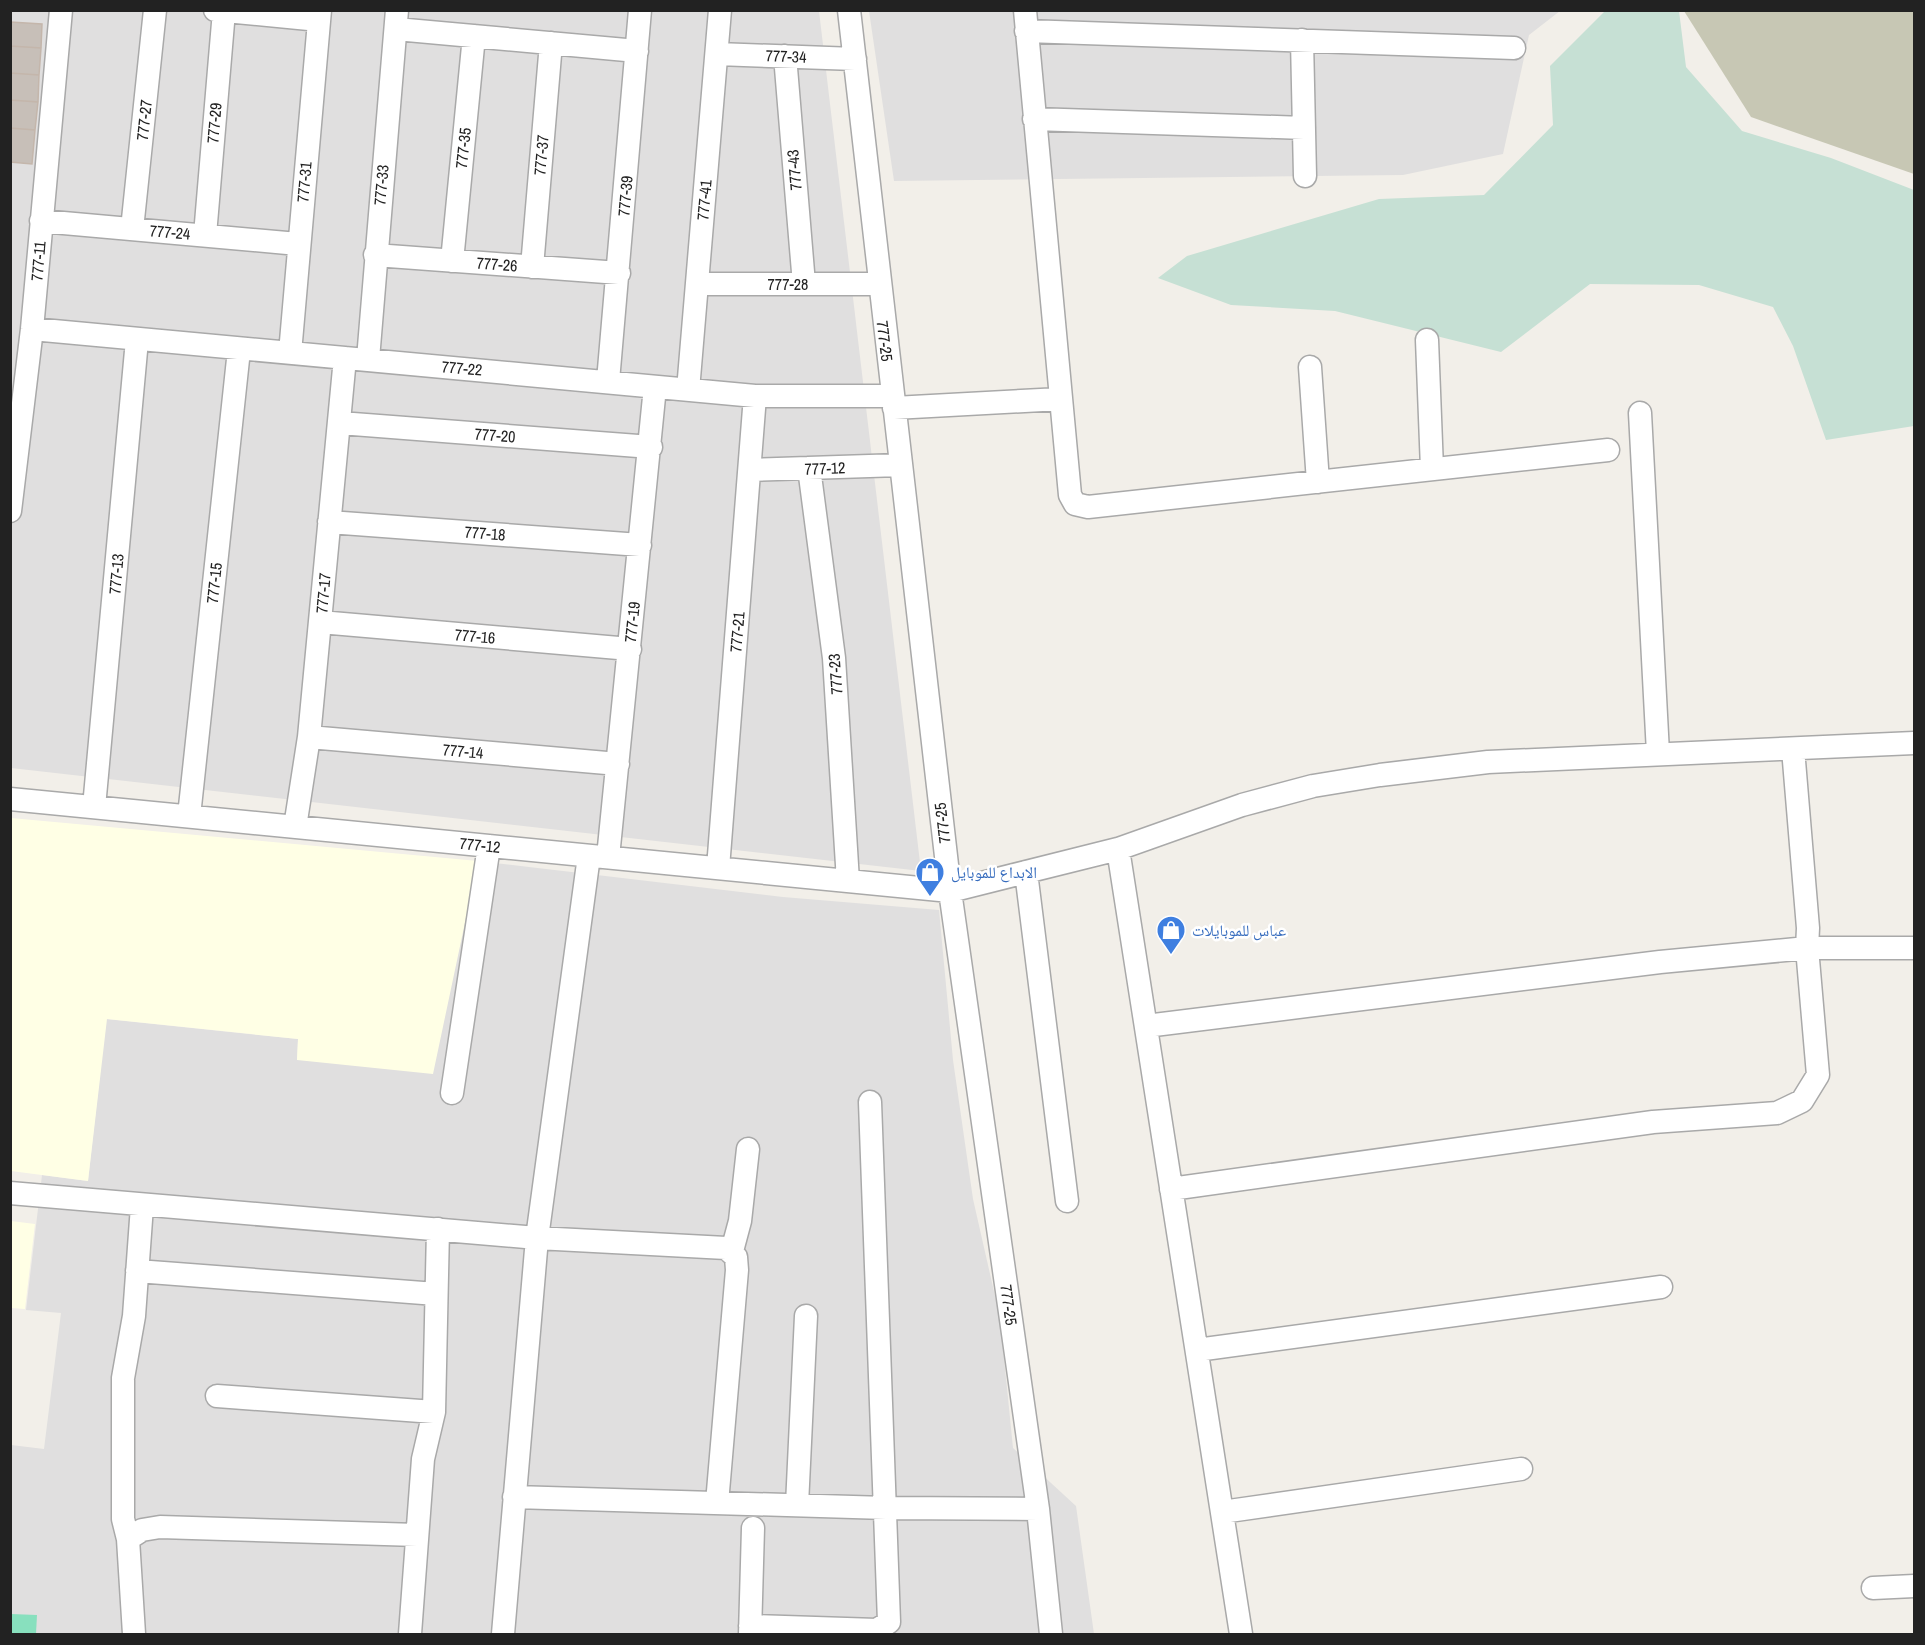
<svg xmlns="http://www.w3.org/2000/svg" width="1925" height="1645" font-family="'Archivo Narrow','Noto Naskh Arabic',sans-serif">
	<rect width="100%" height="100%" fill="#f2efe9"/>
	<path fill="#e0dfdf" d="M 11,11 L 819,11 L 921,871 L 11,768 Z
		M 869,11 L 1560,11 L 1529,35 L 1503,154 L 1403,175 L 894,181 Z
		M 478,861 L 783,897 L 939,910 L 953,1060 L 973,1199 L 1000,1318 L 1013,1448 L 1076,1506 L 1094,1634 L 11,1634 L 11,1445 L 44,1449 L 61,1313 L 26,1310 L 42,1175 L 88,1181 L 106,1019 L 298,1039 L 297,1060 Z"/>
	<path fill="#ffffe5" d="M 11,818 L 478,861 L 433,1074 L 297,1060 L 298,1039 L 107,1019 L 88,1181 L 11,1171 Z
		M 11,1221 L 35,1224 L 25,1309 L 11,1308 Z"/>
	<path fill="#c7c7b4" d="M 1684,11 L 1914,11 L 1914,174 L 1751,117 Z"/>
	<path fill="#c6e0d4" d="M 1605,11 L 1679,11 L 1686,67 L 1742,131 L 1831,158 L 1914,190 L 1914,426 L 1826,440 L 1793,346 L 1773,307 L 1699,285 L 1590,284 L 1501,352 L 1335,311 L 1231,305 L 1158,278 L 1187,256 L 1379,199 L 1484,195 L 1553,125 L 1550,66 Z"/>
	<path fill="#88e0be" d="M 11,1614 L 37,1615 L 36,1634 L 11,1634 Z"/>
	<path fill="#c7bfb8" stroke="#c4b6ab" stroke-width="1.5" d="M 10,22 L 42,24 L 41,48 L 10,46 Z
		M 10,46 L 41,48 L 39,75 L 10,73 Z
		M 10,73 L 39,75 L 38,102 L 10,100 Z
		M 10,100 L 38,102 L 35,130 L 10,128 Z
		M 10,128 L 35,130 L 32,164 L 10,162 Z"/>
	<g fill="none" stroke-linecap="round" stroke-linejoin="round">
		<g stroke="#a9a9a9" stroke-width="25">
			<path id="minor" d="M 215,10 L 319,20
				M 849,10 L 950,891 L 1038,1509 L 1051,1634
				M 1025,10 L 1070,495 L 1075,504 L 1088,507 L 1608,450
				M 396,29 L 637,51
				M 1026,31 L 1514,48
				M 1302,40 L 1305,176
				M 717,54 L 855,59
				M 785,56 L 804,284
				M 1034,119 L 1304,128
				M 41,221 L 298,244
				M 132,229 L 155,10
				M 205,235 L 224,11
				M 375,255 L 619,273
				M 452,261 L 474,36
				M 532,267 L 551,43
				M 697,284 L 878,284
				M 32,329 L 755,396 L 892,396
				M 1427,340 L 1432,469
				M 290,353 L 320,10
				M 368,359 L 397,10
				M 1310,367 L 1318,482
				M 608,381 L 640,10
				M 688,390 L 720,10
				M 894,408 L 1060,399
				M 1640,413 L 1658,753
				M 340,423 L 651,447
				M 809,468 L 834,658 L 848,881
				M 750,470 L 900,465
				M 10,511 L 32,329 L 61,10
				M 329,522 L 640,545
				M 320,622 L 630,649
				M 309,737 L 618,764
				M 10,799 L 950,891 L 1118,849 L 1242,805 L 1313,786 L 1380,775 L 1488,762 L 1914,743
				M 94,807 L 137,340
				M 189,816 L 239,350
				M 295,827 L 309,737 L 345,358
				M 1118,849 L 1241,1634
				M 608,857 L 655,387
				M 718,868 L 755,396
				M 1026,872 L 1067,1201
				M 1146,1026 L 1660,962 L 1807,948 L 1808,928 L 1793,749
				M 452,1093 L 489,846
				M 1171,1189 L 1653,1122 L 1777,1113 L 1802,1101 L 1818,1075 L 1807,948 L 1914,948
				M 10,1193 L 537,1238 L 726,1248 L 736,1257 L 737,1270 L 717,1503
				M 732,1251 L 740,1221 L 748,1149
				M 137,1271 L 436,1294
				M 1197,1350 L 1661,1287
				M 217,1396 L 434,1412
				M 514,1497 L 886,1508 L 1038,1509
				M 797,1505 L 806,1316
				M 1222,1512 L 1521,1469
				M 128,1539 L 142,1530 L 160,1527 L 417,1535
				M 1873,1588 L 1914,1586
				M 750,1626 L 877,1630 L 889,1622 L 870,1102
				M 134,1634 L 128,1539 L 123,1519 L 123,1378 L 134,1316 L 142,1206
				M 410,1634 L 423,1459 L 434,1412 L 438,1229
				M 503,1634 L 537,1238 L 589,856
				M 750,1634 L 753,1528"/>
		</g>
		<use href="#minor" stroke="#fff" stroke-width="22"/>
	</g>
	<defs>
		<g id="shop-pin" transform="scale(1.5)"><path d="M0 17L-7.5 6A9.5 9.5 0 1 1 7.5 6Z" fill="#3f7fe0" stroke="#fff"/><path d="M-5-2.5h2.3a2.7 3.5 0 0 1 5.4 0H5L5.5 6h-11ZM-1.5-2.5h3a1.5 2.3 0 0 0-3 0Z" fill="#fff"/></g>
	</defs>
	<g fill-rule="evenodd">
		<use href="#shop-pin" x="930" y="872"/>
		<use href="#shop-pin" x="1171" y="930"/>
	</g>
	<g text-anchor="middle" stroke-width="5" stroke-linejoin="round" paint-order="stroke">
		<g font-size="16" fill="#222" stroke="#fff">
			<text transform="translate(786 56) rotate(2)" y="6">777-34</text>
			<text transform="translate(144 120) rotate(-84)" y="6">777-27</text>
			<text transform="translate(214 123) rotate(-85)" y="6">777-29</text>
			<text transform="translate(463 148) rotate(-84)" y="6">777-35</text>
			<text transform="translate(541 155) rotate(-85)" y="6">777-37</text>
			<text transform="translate(794 170) rotate(-95)" y="6">777-43</text>
			<text transform="translate(304 182) rotate(-85)" y="6">777-31</text>
			<text transform="translate(381 185) rotate(-85)" y="6">777-33</text>
			<text transform="translate(625 196) rotate(-85)" y="6">777-39</text>
			<text transform="translate(704 200) rotate(-85)" y="6">777-41</text>
			<text transform="translate(170 232) rotate(5)" y="6">777-24</text>
			<text transform="translate(38 261) rotate(-85)" y="6">777-11</text>
			<text transform="translate(497 264) rotate(4)" y="6">777-26</text>
			<text x="788" y="290">777-28</text>
			<text transform="translate(885 341) rotate(83)" y="6">777-25</text>
			<text transform="translate(462 368) rotate(5)" y="6">777-22</text>
			<text transform="translate(495 435) rotate(4)" y="6">777-20</text>
			<text transform="translate(825 468) rotate(-2)" y="6">777-12</text>
			<text transform="translate(485 533) rotate(4)" y="6">777-18</text>
			<text transform="translate(116 574) rotate(-85)" y="6">777-13</text>
			<text transform="translate(214 583) rotate(-84)" y="6">777-15</text>
			<text transform="translate(323 593) rotate(-85)" y="6">777-17</text>
			<text transform="translate(632 622) rotate(-84)" y="6">777-19</text>
			<text transform="translate(737 632) rotate(-85)" y="6">777-21</text>
			<text transform="translate(475 636) rotate(5)" y="6">777-16</text>
			<text transform="translate(835 674) rotate(-94)" y="6">777-23</text>
			<text transform="translate(463 751) rotate(5)" y="6">777-14</text>
			<text transform="translate(942 823) rotate(-97)" y="6">777-25</text>
			<text transform="translate(480 845) rotate(6)" y="6">777-12</text>
			<text transform="translate(1009 1305) rotate(82)" y="6">777-25</text>
		</g>
		<g font-size="16" fill="#366cbe" stroke="#fff" text-anchor="start">
			<text x="951" y="878">الابداع للموبايل</text>
			<text x="1192" y="936">عباس للموبايلات</text>
		</g>
	</g>
	<rect width="1925" height="1645" fill="none" stroke="#222222" stroke-width="24"/>
</svg>
